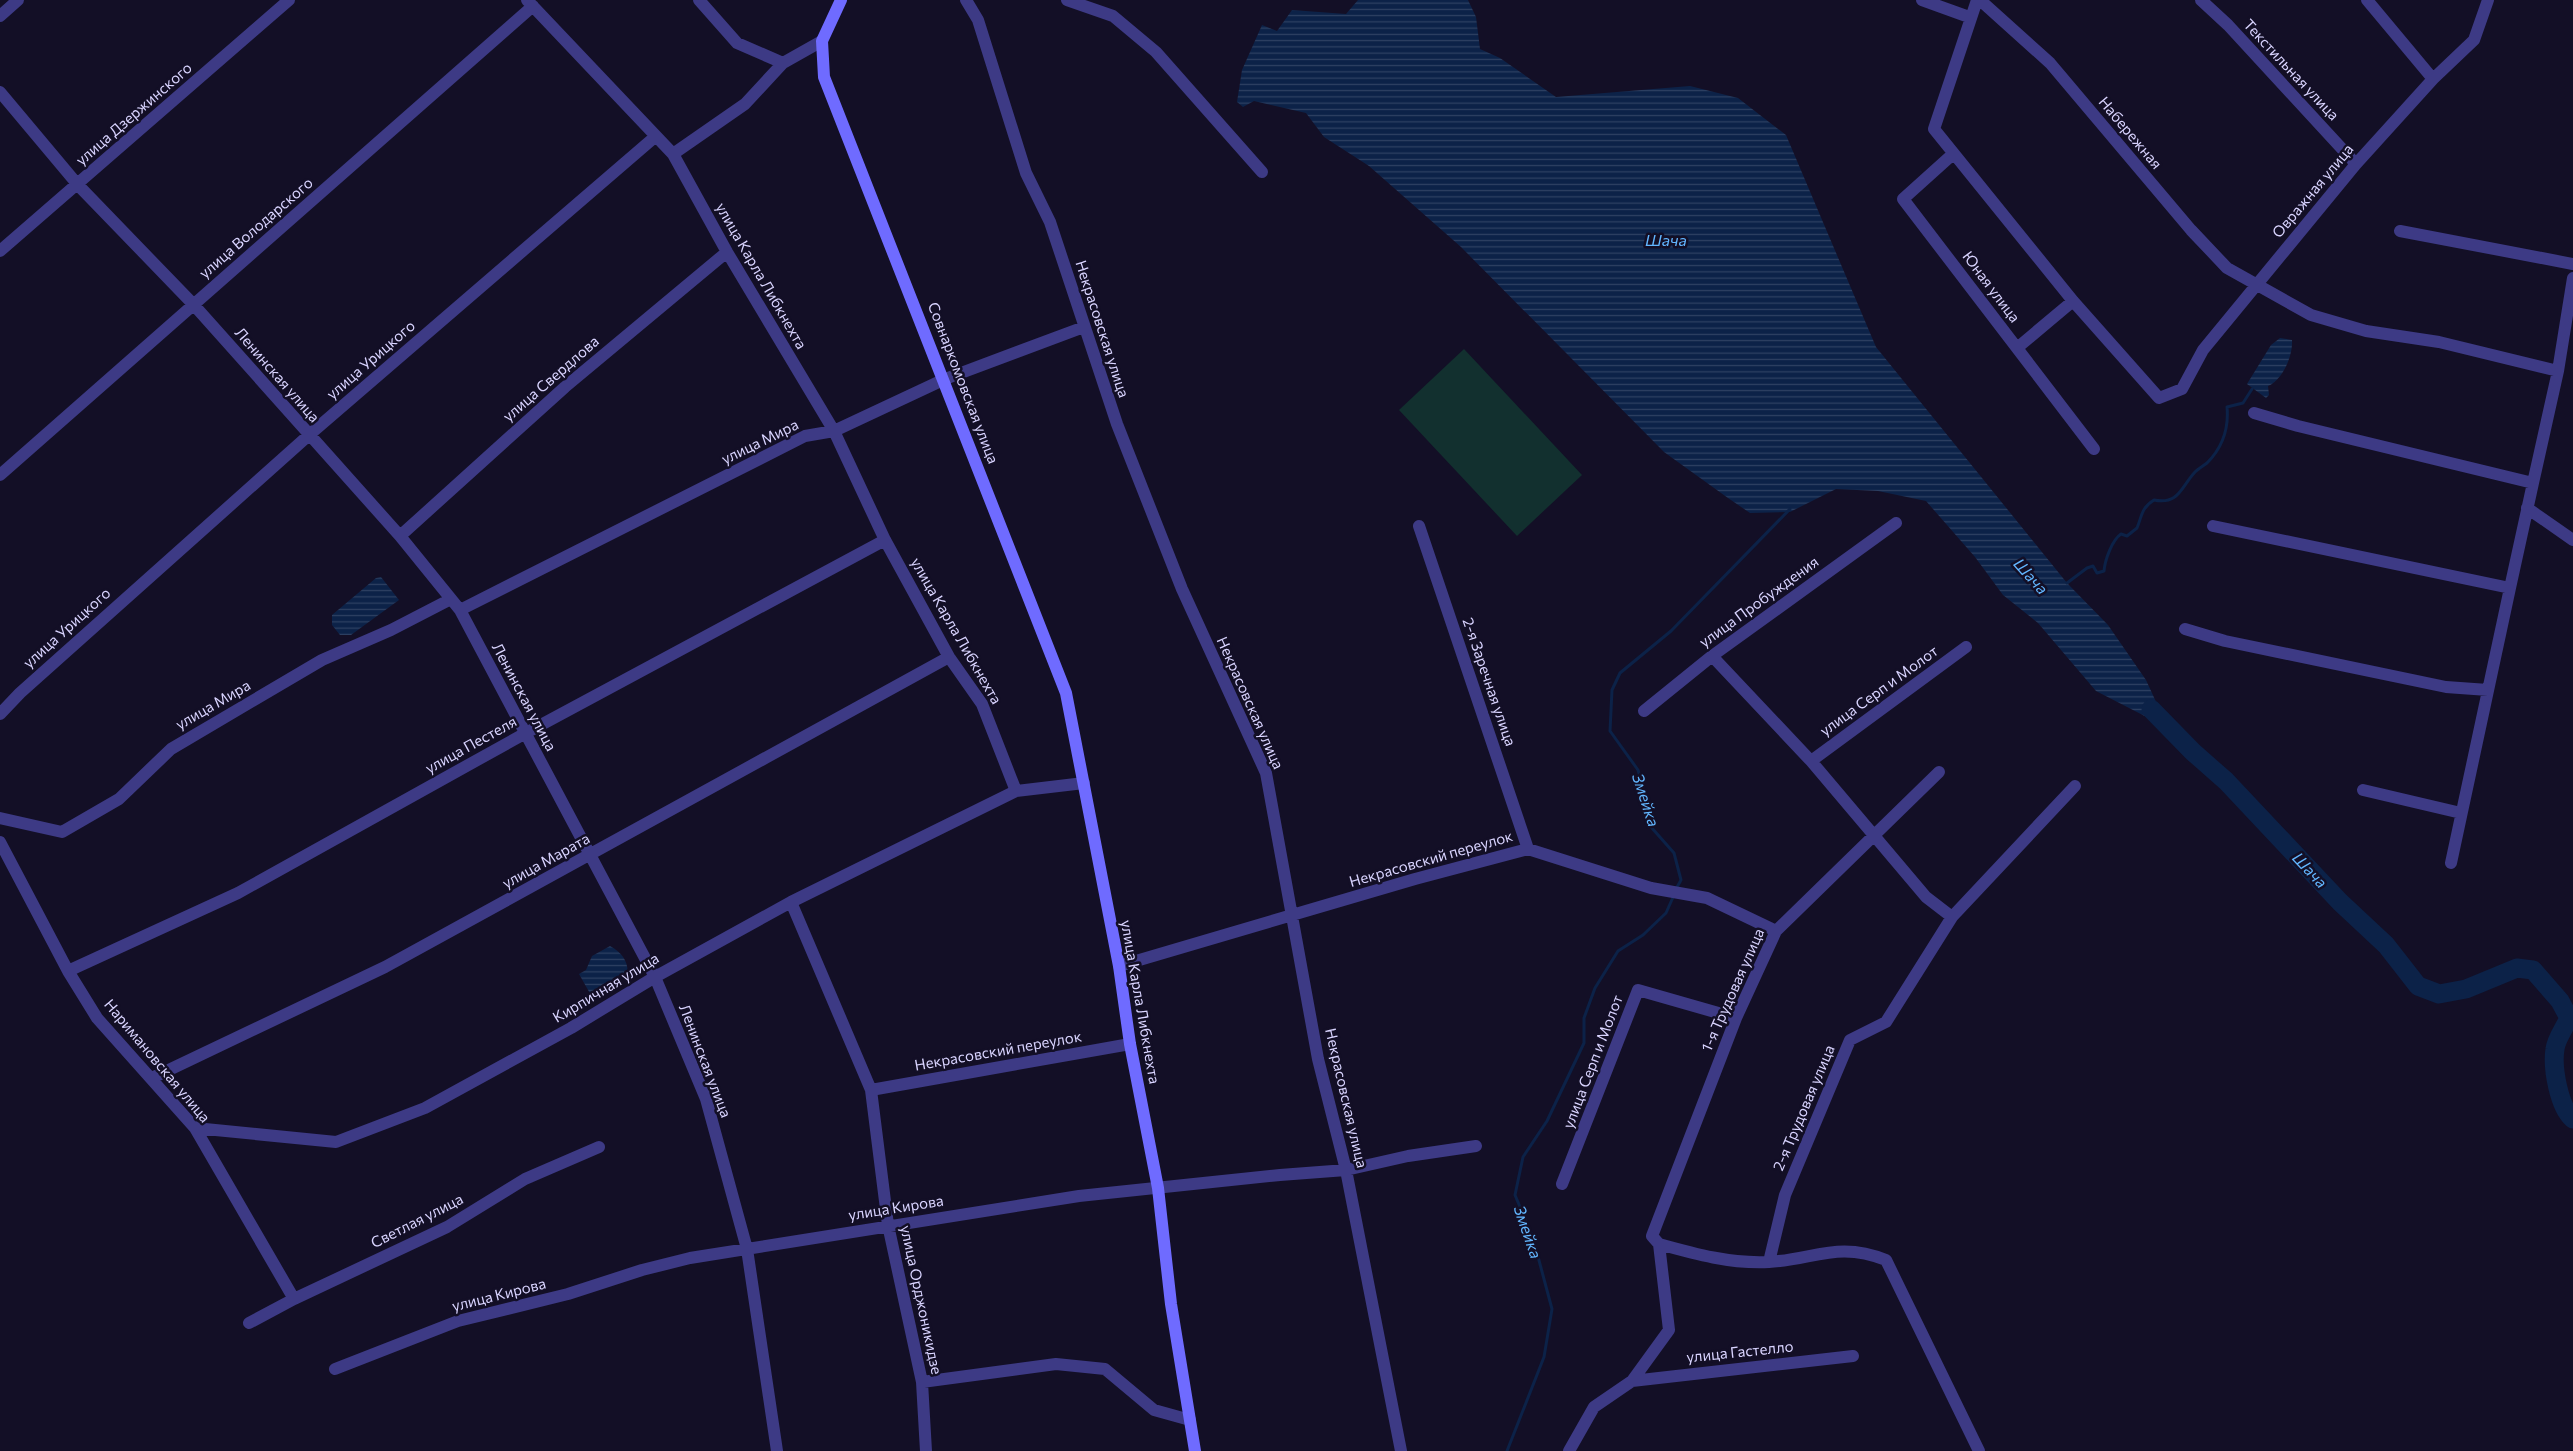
<svg xmlns="http://www.w3.org/2000/svg" width="2573" height="1451" font-family="Commissioner,sans-serif">
	<defs>
		<pattern id="water-rules" width="6" height="5" patternUnits="userSpaceOnUse" patternTransform="scale(1.25)"><rect width="6" height="5" fill="#0c2248"/><path d="M0 2.5h6" fill="none" stroke="#2f4163"/></pattern>
	</defs>
	<rect width="100%" height="100%" fill="#130f26"/>
	<path fill="#12302f" d="M 1464,349 L 1582,475 L 1517,536 L 1399,410 Z"/>
	<path fill="url(#water-rules)" d="M 1358,0 L 1468,0 L 1476,17 L 1480,49 L 1500,58 L 1556,97 L 1690,86 L 1738,98 L 1786,135 L 1876,347 L 2067,583 L 2108,625 L 2146,680 L 2168,728 L 2096,691 L 2038,623 L 2003,595 L 1975,557 L 1926,501 L 1878,491 L 1836,489 L 1790,512 L 1750,513 L 1728,498 L 1664,452 L 1461,247 L 1369,166 L 1324,137 L 1306,113 L 1254,101 L 1243,107 L 1237,102 L 1242,70 L 1262,25 L 1277,31 L 1292,10 L 1346,14 Z
		M 2280,338 L 2292,340 C 2293,355 2283,380 2268,386 L 2269,395 L 2266,398 L 2247,384 L 2271,345 Z
		M 381,577 L 399,600 L 351,635 L 340,635 L 332,625 L 332,615 L 376,578 Z
		M 610,946 C 622,953 627,959 628,973 L 620,979 L 605,983 L 592,997 L 579,974 L 586,970 L 592,956 Z"/>
	<g fill="none" stroke-linecap="round" stroke-linejoin="round">
		<path stroke="#0c2248" stroke-width="3" d="M 2067,583 L 2087,568 L 2093,566 L 2097,573 L 2104,571 C 2105,560 2112,540 2121,534 L 2127,536 L 2137,528 C 2142,516 2141,508 2154,500 C 2179,505 2181,487 2195,472 C 2198,469 2203,466 2207,463 C 2223,447 2229,429 2227,407 L 2243,403 L 2252,389
			M 1676,889 L 1681,880 L 1674,853 L 1651,827 L 1647,800 L 1638,770 L 1610,731 L 1612,690 L 1620,673 L 1671,631 L 1790,509
			M 1507,1451 L 1544,1357 L 1552,1309 L 1533,1238 L 1515,1195 L 1523,1157 L 1547,1121 L 1584,1043 L 1584,1018 L 1595,988 L 1618,951 L 1643,935 L 1666,913 L 1674,895"/>
		<path stroke="#0c2248" stroke-width="19" d="M 2151,709 L 2193,752 L 2226,781 L 2340,902 L 2386,945 L 2418,986 L 2439,994 L 2466,989 L 2517,968 L 2533,970 L 2560,1001 L 2569,1018 C 2565,1027 2556,1039 2555,1049 C 2552,1068 2559,1107 2573,1119"/>
		<path stroke="#3d3a85" stroke-width="12" d="M 527,0 L 673,154 L 727,252 L 834,431 L 885,540 L 949,657 L 982,704 L 1016,791 L 1084,783
			M 699,0 L 737,43 L 783,63
			M 966,0 L 978,20 L 1026,173 L 1050,222 L 1117,424 L 1182,589 L 1266,773 L 1318,1059 L 1346,1170 L 1401,1451
			M 1067,0 L 1113,16 L 1156,52 L 1262,172
			M 1922,0 L 1969,17
			M 1977,0 L 1934,129 L 2073,301 L 2159,398 L 2182,389 L 2203,350 L 2356,164 L 2433,79 L 2474,40 L 2488,0
			M 1980,0 L 2050,63 L 2191,230 L 2227,268 L 2311,315 L 2366,331 L 2439,342 L 2558,371 L 2573,278
			M 2201,0 L 2228,25 L 2356,164
			M 2367,0 L 2433,79
			M 0,16 L 18,0
			M 0,92 L 78,185 L 193,304 L 400,536 L 460,610 L 655,977 L 706,1099 L 747,1249 L 777,1451
			M 673,154 L 745,104 L 783,63 L 822,41
			M 1953,154 L 1903,199 L 2094,449
			M 2400,231 L 2573,264
			M 0,251 L 289,0
			M 2017,348 L 2073,301
			M 2254,413 L 2298,426 L 2533,483 L 2558,371
			M 0,475 L 533,6
			M 2527,508 L 2573,540
			M 1419,526 L 1528,849
			M 2213,526 L 2510,588 L 2533,483
			M 400,536 L 565,387 L 727,252
			M 460,610 L 805,436 L 834,431 L 945,379 L 1084,327
			M 2185,629 L 2225,641 L 2446,687 L 2488,690
			M 1712,656 L 1811,761 L 1926,897 L 1952,917
			M 1644,711 L 1712,656 L 1896,523
			M 0,714 L 20,693 L 309,435 L 656,136
			M 1811,761 L 1966,647
			M 2363,790 L 2461,813
			M 0,818 L 62,832 L 119,799 L 171,749 L 322,660 L 391,630 L 451,599
			M 0,842 L 68,971 L 97,1018 L 195,1128 L 294,1299
			M 2451,863 L 2510,588
			M 791,902 L 871,1090 L 888,1225 L 922,1382 L 926,1451
			M 1119,966 L 1415,879 L 1528,849 L 1651,888 L 1707,898 L 1776,931
			M 68,971 L 238,893 L 524,734 L 885,540
			M 152,1078 L 385,967 L 949,657
			M 871,1090 L 1130,1044
			M 195,1128 L 336,1142 L 425,1108 L 571,1028 L 655,977 L 791,902 L 1016,791
			M 1562,1184 L 1638,990 L 1736,1018
			M 1659,1244 L 1652,1236 L 1736,1018 L 1776,931 L 1939,772
			M 1659,1244 C 1695,1254 1731,1264 1769,1262 C 1815,1259 1839,1241 1886,1260 L 1979,1451
			M 1769,1262 L 1785,1195 L 1850,1040 L 1886,1022 L 1952,917 L 2075,786
			M 249,1323 L 294,1299 L 447,1227 L 525,1179 L 599,1147
			M 335,1369 L 458,1321 L 568,1294 L 642,1270 L 690,1258 L 1079,1196 L 1280,1175 L 1346,1170 L 1408,1156 L 1476,1146
			M 1632,1381 L 1853,1356
			M 922,1382 L 1056,1364 L 1105,1369 L 1154,1410 L 1190,1420
			M 1569,1451 L 1594,1407 L 1632,1381 L 1669,1330 L 1659,1244"/>
		<path stroke="#6f6bff" stroke-width="12" d="M 841,0 L 822,41 L 824,77 L 1066,693 L 1119,966 L 1130,1044 L 1158,1188 L 1171,1304 L 1195,1451"/>
	</g>
	<g text-anchor="middle" stroke-width="5" stroke-linejoin="round" paint-order="stroke">
		<g font-size="15" fill="#d9d4ff" stroke="#130f26">
			<text transform="translate(2291 70) rotate(47)" y="5">Текстильная улица</text>
			<text transform="translate(134 114) rotate(-41)" y="5">улица Дзержинского</text>
			<text transform="translate(2130 133) rotate(50)" y="5">Набережная</text>
			<text transform="translate(2313 191) rotate(-50)" y="5">Овражная улица</text>
			<text transform="translate(256 228) rotate(-41)" y="5">улица Володарского</text>
			<text transform="translate(761 276) rotate(60)" y="5">улица Карла Либкнехта</text>
			<text transform="translate(1991 287) rotate(53)" y="5">Юная улица</text>
			<text transform="translate(1102 329) rotate(72)" y="5">Некрасовская улица</text>
			<text transform="translate(371 360) rotate(-41)" y="5">улица Урицкого</text>
			<text transform="translate(277 375) rotate(49)" y="5">Ленинская улица</text>
			<text transform="translate(551 379) rotate(-41)" y="5">улица Свердлова</text>
			<text transform="translate(963 383) rotate(69)" y="5">Совнаркомовская улица</text>
			<text transform="translate(760 442) rotate(-26)" y="5">улица Мира</text>
			<text transform="translate(1759 602) rotate(-36)" y="5">улица Пробуждения</text>
			<text transform="translate(67 628) rotate(-42)" y="5">улица Урицкого</text>
			<text transform="translate(956 631) rotate(60)" y="5">улица Карла Либкнехта</text>
			<text transform="translate(1489 682) rotate(71)" y="5">2-я Заречная улица</text>
			<text transform="translate(1879 691) rotate(-36)" y="5">улица Серп и Молот</text>
			<text transform="translate(524 697) rotate(62)" y="5">Ленинская улица</text>
			<text transform="translate(1250 703) rotate(66)" y="5">Некрасовская улица</text>
			<text transform="translate(213 705) rotate(-30)" y="5">улица Мира</text>
			<text transform="translate(471 745) rotate(-29)" y="5">улица Пестеля</text>
			<text transform="translate(1431 859) rotate(-16)" y="5">Некрасовский переулок</text>
			<text transform="translate(546 861) rotate(-29)" y="5">улица Марата</text>
			<text transform="translate(606 988) rotate(-31)" y="5">Кирпичная улица</text>
			<text transform="translate(1733 990) rotate(-66)" y="5">1-я Трудовая улица</text>
			<text transform="translate(1140 1002) rotate(80)" y="5">улица Карла Либкнехта</text>
			<text transform="translate(998 1051) rotate(-10)" y="5">Некрасовский переулок</text>
			<text transform="translate(157 1061) rotate(50)" y="5">Наримановская улица</text>
			<text transform="translate(705 1061) rotate(69)" y="5">Ленинская улица</text>
			<text transform="translate(1593 1062) rotate(-69)" y="5">улица Серп и Молот</text>
			<text transform="translate(1346 1098) rotate(77)" y="5">Некрасовская улица</text>
			<text transform="translate(1804 1108) rotate(-67)" y="5">2-я Трудовая улица</text>
			<text transform="translate(896 1208) rotate(-9)" y="5">улица Кирова</text>
			<text transform="translate(417 1221) rotate(-27)" y="5">Светлая улица</text>
			<text transform="translate(499 1295) rotate(-14)" y="5">улица Кирова</text>
			<text transform="translate(921 1300) rotate(78)" y="5">улица Орджоникидзе</text>
			<text transform="translate(1740 1352) rotate(-6)" y="5">улица Гастелло</text>
		</g>
		<g font-size="16" font-style="italic" fill="#62b6ff" stroke="#130f26">
			<text x="1666" y="246">Шача</text>
			<text transform="translate(2031 576) rotate(48)" y="6">Шача</text>
			<text transform="translate(1646 800) rotate(72)" y="6">Змейка</text>
			<text transform="translate(2310 870) rotate(47)" y="6">Шача</text>
			<text transform="translate(1528 1232) rotate(71)" y="6">Змейка</text>
		</g>
	</g>
</svg>
